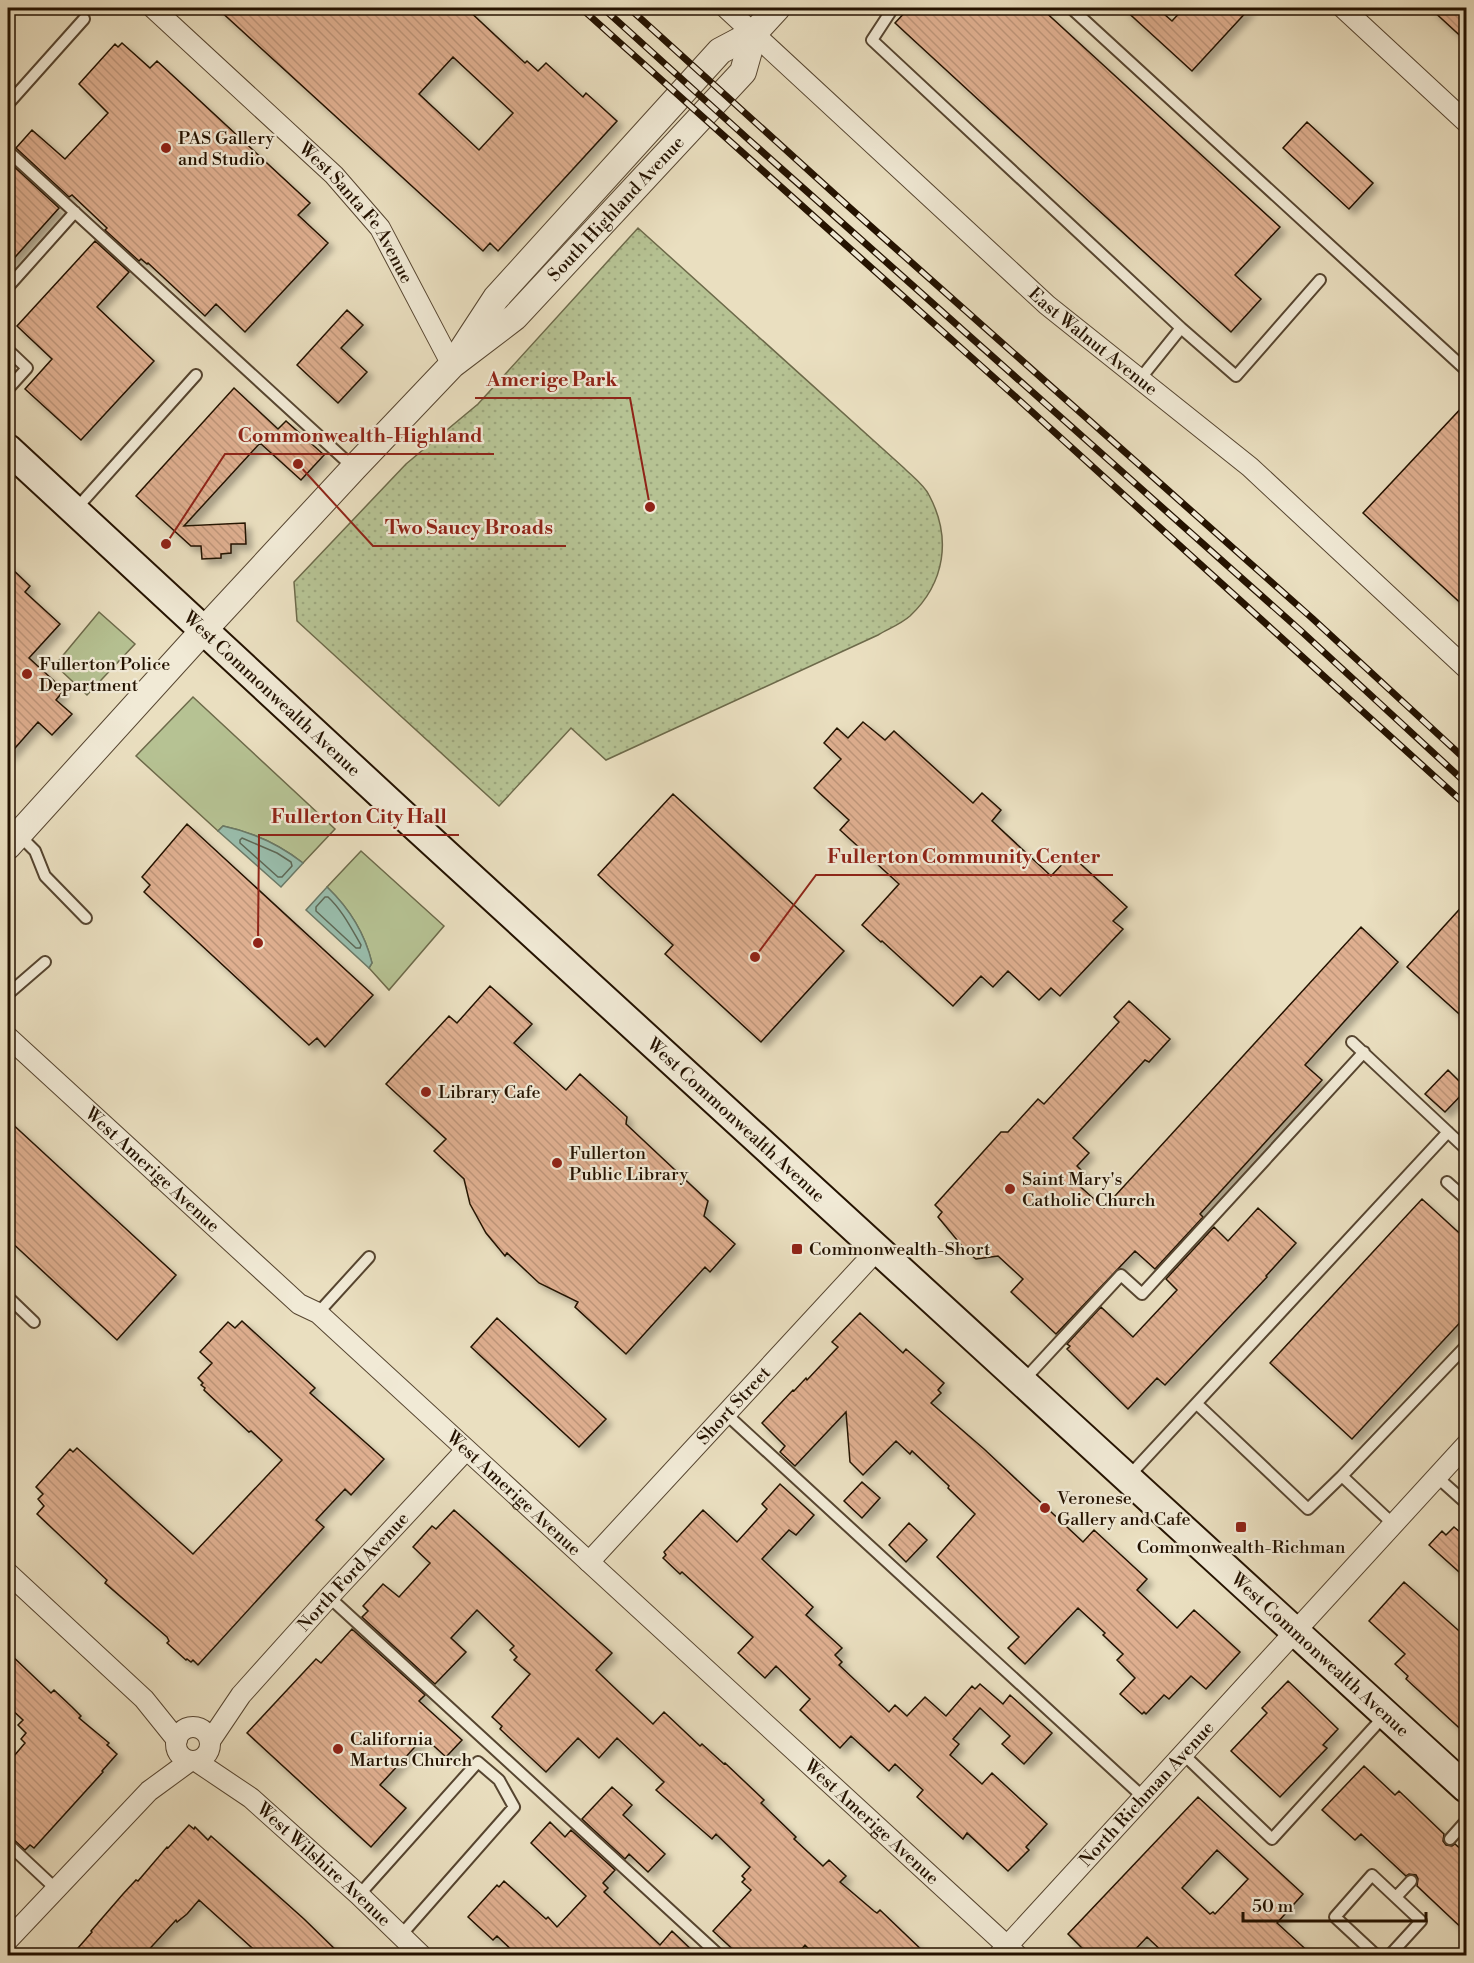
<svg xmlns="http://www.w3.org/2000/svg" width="1474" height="1963" font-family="'Libre Bodoni',serif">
	<defs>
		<pattern id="park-dots" width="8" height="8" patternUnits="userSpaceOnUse" patternTransform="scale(1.5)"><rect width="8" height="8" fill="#b6c293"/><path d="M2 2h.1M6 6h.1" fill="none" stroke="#9ca67d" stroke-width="1.8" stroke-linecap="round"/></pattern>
		<pattern id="building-back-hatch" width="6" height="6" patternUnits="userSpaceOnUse" patternTransform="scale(1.5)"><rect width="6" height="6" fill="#dfaf90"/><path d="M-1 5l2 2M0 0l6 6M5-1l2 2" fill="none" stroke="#bf967a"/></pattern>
		<filter id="shadow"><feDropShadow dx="5.5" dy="5.5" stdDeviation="3" flood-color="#0004"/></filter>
	</defs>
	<rect width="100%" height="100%" fill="#eadfc0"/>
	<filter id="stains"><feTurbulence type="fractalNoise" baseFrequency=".00333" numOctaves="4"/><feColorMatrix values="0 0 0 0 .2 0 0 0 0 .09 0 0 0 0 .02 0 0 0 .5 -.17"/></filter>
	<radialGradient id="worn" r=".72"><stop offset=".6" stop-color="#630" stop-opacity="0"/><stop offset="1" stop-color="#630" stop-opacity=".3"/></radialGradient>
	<path fill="#b6c293" stroke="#6d6a4a" stroke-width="1.5" d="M 99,612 L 135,644 L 87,695 L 55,665 Z
		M 193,697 L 335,829 L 303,863 C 280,845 252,832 223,826 L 218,831 L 136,756 Z
		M 361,851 L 444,926 L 389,990 L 369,968 L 372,963 C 365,934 349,908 327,887 Z"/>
	<path fill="url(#park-dots)" stroke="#6d6a4a" stroke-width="1.5" d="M 638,228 L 904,468 C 912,476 924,485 929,495 C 952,538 945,583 910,616 C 901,624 888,629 878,635 L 606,760 L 571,728 L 499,806 L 297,621 L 294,582 L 406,464 L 478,404 Z"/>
	<path fill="#99bdac" stroke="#6a7967" stroke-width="1.5" d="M 223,826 C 252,832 280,845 303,863 L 281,887 L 218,831 Z
		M 327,887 C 349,908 365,934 372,963 L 369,968 L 306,910 Z"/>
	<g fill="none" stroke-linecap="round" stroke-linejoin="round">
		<path stroke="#5e6856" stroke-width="1.5" d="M 242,838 L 277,853 L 291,862 L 292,866 L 282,877 L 278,877 L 240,843 L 240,840 Z
			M 325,897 L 328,897 C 342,910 351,928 361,945 L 360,948 L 356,948 L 316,911 L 316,907 Z"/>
	</g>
	<path fill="url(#building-back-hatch)" stroke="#241200" stroke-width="1.5" fill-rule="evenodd" filter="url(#shadow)" d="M 217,8 L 466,8 L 525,63 L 527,61 L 538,71 L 546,63 L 583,97 L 586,93 L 617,121 L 498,251 L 490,243 L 483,251 ZM 453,57 L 513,113 L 479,150 L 419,94 Z
		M 909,8 L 1041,8 L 1280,227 L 1235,275 L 1261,299 L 1231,332 L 895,23 Z
		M 1123,8 L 1157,8 L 1172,21 L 1184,8 L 1250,8 L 1192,71 Z
		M 1430,8 L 1467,8 L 1467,42 Z
		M 122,43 L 150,68 L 157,61 L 310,203 L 298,215 L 328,243 L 245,332 L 216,304 L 205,316 L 148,263 L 147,264 L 141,259 L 139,261 L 105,230 L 107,228 L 72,195 L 69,197 L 16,148 L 32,130 L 65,159 L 108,113 L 79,84 L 115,44 L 118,47 Z
		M 1307,122 L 1373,183 L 1349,209 L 1283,148 Z
		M 8,161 L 59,208 L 8,265 Z
		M 95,241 L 129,272 L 97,307 L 154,361 L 81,440 L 25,389 L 52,359 L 17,326 Z
		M 347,310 L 363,325 L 341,348 L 367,372 L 338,403 L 297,365 Z
		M 234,388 L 278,429 L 286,421 L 324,455 L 301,480 L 260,443 L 184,526 L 245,523 L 246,544 L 231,544 L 231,553 L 221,554 L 221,558 L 202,559 L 201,546 L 191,546 L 136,496 Z
		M 1467,402 L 1467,609 L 1363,513 Z
		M 8,565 L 30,586 L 25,592 L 60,624 L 29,658 L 64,690 L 56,700 L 72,714 L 52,735 L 38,722 L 8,756 Z
		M 863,722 L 885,740 L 894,731 L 973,803 L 982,793 L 1001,810 L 992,821 L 1051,876 L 1071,855 L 1127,907 L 1113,921 L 1123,929 L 1060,996 L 1051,988 L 1039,1000 L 1008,971 L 993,987 L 981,976 L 953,1006 L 882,941 L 881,942 L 862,925 L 899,884 L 840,830 L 849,820 L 814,788 L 841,759 L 824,743 L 837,728 L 848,738 Z
		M 673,794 L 844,951 L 761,1042 L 665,954 L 673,945 L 598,875 Z
		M 187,824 L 373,995 L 325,1047 L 317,1038 L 309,1045 L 144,892 L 150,885 L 142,877 Z
		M 1467,901 L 1467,1021 L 1407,967 Z
		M 1361,927 L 1398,962 L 1305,1065 L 1322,1080 L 1200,1214 L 1203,1217 L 1155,1269 L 1135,1251 L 1056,1334 L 1011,1292 L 1023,1279 L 998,1256 L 976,1259 L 967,1252 L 938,1217 L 942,1212 L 935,1205 L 1001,1132 L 1008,1132 L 1038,1099 L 1044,1104 L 1119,1022 L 1114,1017 L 1129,1001 L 1170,1039 L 1149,1062 L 1145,1060 L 1073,1138 L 1089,1153 L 1077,1166 L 1083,1172 L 1074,1181 L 1104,1208 Z
		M 490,986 L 532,1024 L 514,1043 L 566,1090 L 580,1074 L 627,1117 L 626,1124 L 708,1201 L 704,1216 L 735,1244 L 710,1272 L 705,1267 L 626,1354 L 575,1307 L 578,1302 L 539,1283 L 507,1253 L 505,1256 L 486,1233 L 470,1204 L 464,1179 L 434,1151 L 446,1139 L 386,1084 L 449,1016 L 457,1023 Z
		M 1448,1070 L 1467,1089 L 1445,1112 L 1425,1094 Z
		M 8,1120 L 176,1275 L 117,1340 L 8,1239 Z
		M 1422,1199 L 1467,1240 L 1467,1315 L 1352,1439 L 1270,1363 Z
		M 1258,1208 L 1296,1243 L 1266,1276 L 1267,1277 L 1165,1385 L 1157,1378 L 1128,1409 L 1067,1349 L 1070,1346 L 1067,1344 L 1101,1307 L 1133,1337 L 1177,1290 L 1166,1279 L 1214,1227 L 1228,1241 Z
		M 860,1313 L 903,1353 L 906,1349 L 944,1383 L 938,1390 L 941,1393 L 931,1403 L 984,1449 L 1083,1542 L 1094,1530 L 1147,1579 L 1137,1590 L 1177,1628 L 1194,1610 L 1240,1652 L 1206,1689 L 1191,1676 L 1169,1699 L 1164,1695 L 1146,1714 L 1144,1712 L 1142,1714 L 1120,1694 L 1135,1678 L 1117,1660 L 1123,1654 L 1103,1635 L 1105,1633 L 1078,1608 L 1025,1664 L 1008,1648 L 1019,1637 L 937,1557 L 975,1514 L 948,1488 L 949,1486 L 912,1451 L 910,1454 L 896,1441 L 863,1475 L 850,1462 L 846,1412 L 795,1466 L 780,1452 L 785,1446 L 762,1423 L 793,1390 L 794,1391 L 806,1378 L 807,1380 L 838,1347 L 832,1342 Z
		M 497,1318 L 606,1419 L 579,1447 L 471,1347 Z
		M 242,1321 L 315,1388 L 310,1393 L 384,1459 L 351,1495 L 345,1489 L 316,1520 L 324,1527 L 198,1665 L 193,1660 L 191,1662 L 187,1659 L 186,1660 L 167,1643 L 169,1641 L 167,1637 L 105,1583 L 107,1580 L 37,1514 L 44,1506 L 38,1499 L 43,1494 L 36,1487 L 70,1449 L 73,1452 L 77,1448 L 193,1554 L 282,1460 L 251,1431 L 249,1432 L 204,1390 L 205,1388 L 201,1385 L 203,1383 L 198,1378 L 212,1363 L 200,1352 L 228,1322 L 235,1328 Z
		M 862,1482 L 880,1498 L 862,1518 L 844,1501 Z
		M 780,1484 L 814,1515 L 796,1535 L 789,1530 L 762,1559 L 813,1607 L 806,1615 L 842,1648 L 835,1655 L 842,1662 L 839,1665 L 889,1712 L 895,1705 L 907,1716 L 925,1697 L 946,1716 L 972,1686 L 975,1689 L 980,1684 L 1003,1704 L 1010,1695 L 1052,1733 L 1024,1764 L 1002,1744 L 1010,1736 L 980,1708 L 953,1739 L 959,1744 L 950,1755 L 982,1784 L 992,1773 L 1047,1824 L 1026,1847 L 1029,1850 L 1008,1871 L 967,1833 L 963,1839 L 917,1797 L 923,1790 L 895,1764 L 889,1771 L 851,1736 L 840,1748 L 800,1710 L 810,1699 L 776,1666 L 765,1678 L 738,1653 L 753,1637 L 682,1572 L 680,1574 L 663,1558 L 666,1555 L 664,1552 L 703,1510 L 737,1542 L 767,1509 L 762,1504 Z
		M 454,1510 L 612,1653 L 596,1670 L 620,1693 L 653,1724 L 664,1712 L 700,1746 L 702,1744 L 724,1764 L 725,1763 L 764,1800 L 761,1803 L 796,1837 L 794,1839 L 823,1866 L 829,1860 L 846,1876 L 840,1882 L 874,1911 L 877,1913 L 880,1910 L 928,1956 L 816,1956 L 805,1945 L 796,1956 L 740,1956 L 713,1931 L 751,1890 L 742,1882 L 745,1879 L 742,1876 L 750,1867 L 716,1834 L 712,1839 L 656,1790 L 664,1782 L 617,1738 L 599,1758 L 578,1738 L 546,1772 L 500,1729 L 502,1726 L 492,1717 L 530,1674 L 514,1660 L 517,1657 L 510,1650 L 514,1646 L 477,1610 L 451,1638 L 466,1652 L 435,1684 L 362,1617 L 368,1611 L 363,1606 L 383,1584 L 399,1597 L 430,1563 L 413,1547 L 432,1526 L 436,1529 Z
		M 909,1523 L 927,1540 L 906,1562 L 889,1545 Z
		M 1454,1527 L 1467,1538 L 1467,1579 L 1429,1545 L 1442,1531 L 1446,1535 Z
		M 1404,1582 L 1467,1638 L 1467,1735 L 1406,1679 L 1408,1676 L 1395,1664 L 1405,1654 L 1369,1621 Z
		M 352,1629 L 425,1695 L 419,1701 L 462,1740 L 446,1757 L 424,1737 L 380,1785 L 406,1808 L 371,1847 L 247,1733 L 316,1659 L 321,1663 Z
		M 8,1652 L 51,1693 L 54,1690 L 72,1707 L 81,1716 L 79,1718 L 109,1743 L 107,1745 L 117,1754 L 102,1771 L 103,1772 L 34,1848 L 30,1845 L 25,1850 L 13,1839 L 8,1837 L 8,1763 L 25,1743 L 21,1739 L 26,1733 L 18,1725 L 23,1720 L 8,1706 Z
		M 1288,1681 L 1338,1729 L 1323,1745 L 1327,1748 L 1280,1797 L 1231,1751 L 1267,1713 L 1262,1708 Z
		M 1364,1766 L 1395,1795 L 1399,1791 L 1444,1834 L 1443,1841 L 1446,1845 L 1452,1846 L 1455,1844 L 1467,1855 L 1467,1933 L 1417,1886 L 1418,1879 L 1416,1875 L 1409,1874 L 1406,1876 L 1361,1834 L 1355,1840 L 1322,1810 Z
		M 612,1787 L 632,1805 L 623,1815 L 665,1854 L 648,1872 L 629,1854 L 625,1859 L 582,1819 Z
		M 1198,1797 L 1303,1894 L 1277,1923 L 1313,1956 L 1167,1956 L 1147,1937 L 1129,1956 L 1090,1956 L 1068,1934 ZM 1217,1850 L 1248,1879 L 1215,1914 L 1213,1912 L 1210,1914 L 1182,1888 Z
		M 550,1822 L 565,1837 L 571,1830 L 615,1870 L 603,1883 L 608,1888 L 604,1892 L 660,1945 L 672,1931 L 698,1956 L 518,1956 L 497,1936 L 493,1940 L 468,1917 L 497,1885 L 499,1887 L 504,1881 L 546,1919 L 548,1917 L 557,1927 L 586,1896 L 531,1843 Z
		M 189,1825 L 194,1829 L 195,1827 L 208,1840 L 211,1836 L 304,1919 L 342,1956 L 261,1956 L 199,1900 L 187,1914 L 177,1922 L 176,1920 L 143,1956 L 71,1956 L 92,1932 L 91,1931 L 123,1894 L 136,1880 L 138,1881 L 167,1847 L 168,1848 Z"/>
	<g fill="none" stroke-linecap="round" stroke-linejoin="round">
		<g stroke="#564530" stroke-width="14">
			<path id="service" d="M 893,8 L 872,40 L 1181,328
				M 1071,8 L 1466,370
				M 8,104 L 84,19
				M 8,151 L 354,468
				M 8,287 L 75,212
				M 8,350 L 27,368 L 8,389
				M 1140,379 L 1181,328 L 1236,376 L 1320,280
				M 75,510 L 196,375
				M 18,834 L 35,851 L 45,876 L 86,918
				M 8,994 L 45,962
				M 1352,1042 L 1466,1149
				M 1447,1182 L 1466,1199
				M 8,1297 L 34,1322
				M 318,1313 L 369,1257
				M 1023,1381 L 1121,1275 L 1142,1294 L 1364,1052
				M 1197,1404 L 1308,1509 L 1342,1476 L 1393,1524
				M 726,1414 L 1142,1796
				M 1342,1476 L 1466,1346
				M 1128,1477 L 1448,1132
				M 1437,1477 L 1466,1503
				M 329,1597 L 720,1956
				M 1182,1753 L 1272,1839 L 1386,1714
				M 1450,1839 L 1466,1821
				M 8,1844 L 56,1889
				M 359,1895 L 478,1762 L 499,1780 L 514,1807 L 402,1934
				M 1396,1897 L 1411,1881
				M 1377,1956 L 1335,1917 L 1372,1875 L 1421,1921 L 1389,1956"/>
		</g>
		<g stroke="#564530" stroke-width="22">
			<g id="minor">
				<path id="s1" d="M 153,8 L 334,175 L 380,228 L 452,365"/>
				<path id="s2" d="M 726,8 L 1047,305 L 1250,467 L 1466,668"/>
				<path d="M 1343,8 L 1466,122"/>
				<path id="s3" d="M 8,1037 L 299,1304 L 318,1313 L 1018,1956"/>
				<path id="s4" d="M 589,1562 L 877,1250"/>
				<path d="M 8,1573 L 144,1699 L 177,1740"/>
				<circle cx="193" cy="1744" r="17"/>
				<path id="s5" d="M 210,1741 L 241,1695 L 329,1597 L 466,1450"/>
				<path id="s6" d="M 196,1761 L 251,1798 L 359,1895 L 422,1956"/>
				<path d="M 8,1940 L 149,1791 L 190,1761"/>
				<path id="s7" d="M 998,1956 L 1466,1445"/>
			</g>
		</g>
		<g stroke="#564530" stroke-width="28">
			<g id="tertiary">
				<path d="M 462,350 L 496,298 L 720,51 L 754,33 L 777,8"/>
				<path id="s8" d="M 8,846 L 203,631 L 354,468 L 452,365 L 515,317 L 743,72 L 754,33"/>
			</g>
		</g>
		<g stroke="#241200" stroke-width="32">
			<g id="secondary">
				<path id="s9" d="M 8,449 L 414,825 L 1466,1788"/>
			</g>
		</g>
		<use href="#service" stroke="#f1ead6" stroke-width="10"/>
		<use href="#minor" stroke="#f1ead6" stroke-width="20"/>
		<use href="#tertiary" stroke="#f1ead6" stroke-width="26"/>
		<use href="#secondary" stroke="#f1ead6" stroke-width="28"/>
		<g stroke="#241200" stroke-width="7">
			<path id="rail" d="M 581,8 L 1019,400 L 1466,805
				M 603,8 L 748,139 L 1301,631 L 1466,783
				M 629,8 L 849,207 L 1313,619 L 1466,760"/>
		</g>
		<use href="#rail" stroke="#f1ead6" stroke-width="4.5" stroke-dasharray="14" stroke-linecap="butt"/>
	</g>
	<g fill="#8f2418" stroke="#f1ead6" stroke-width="2">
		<circle cx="166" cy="148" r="6"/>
		<circle cx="27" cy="674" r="6"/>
		<circle cx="426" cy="1092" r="6"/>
		<circle cx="557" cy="1163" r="6"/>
		<circle cx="1010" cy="1189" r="6"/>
		<rect x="791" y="1243" width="12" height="12" rx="3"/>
		<circle cx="1045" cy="1508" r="6"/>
		<rect x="1235" y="1521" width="12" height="12" rx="3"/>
		<circle cx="338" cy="1749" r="6"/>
	</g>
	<g text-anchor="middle" stroke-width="4.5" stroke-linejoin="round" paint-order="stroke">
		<g font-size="18" fill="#241200" stroke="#f1ead6" text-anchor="start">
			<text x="178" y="144">PAS Gallery<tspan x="178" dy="21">and Studio</tspan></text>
			<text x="39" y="670">Fullerton Police<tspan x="39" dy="21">Department</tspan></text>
			<text x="438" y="1098">Library Cafe</text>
			<text x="569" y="1159">Fullerton<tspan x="569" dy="21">Public Library</tspan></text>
			<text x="1022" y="1185">Saint Mary's<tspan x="1022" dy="21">Catholic Church</tspan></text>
			<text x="809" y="1255">Commonwealth-Short</text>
			<text x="1057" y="1504">Veronese<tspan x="1057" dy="21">Gallery and Cafe</tspan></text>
			<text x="1241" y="1553" text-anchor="middle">Commonwealth-Richman</text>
			<text x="350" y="1745">California<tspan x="350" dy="21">Martus Church</tspan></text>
		</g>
		<g font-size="18" fill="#241200" stroke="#f1ead6">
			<text dy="6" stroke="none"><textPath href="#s8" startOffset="882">South Highland Avenue</textPath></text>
			<text dy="6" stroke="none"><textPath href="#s1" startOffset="290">West Santa Fe Avenue</textPath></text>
			<text dy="6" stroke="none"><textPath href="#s2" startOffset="496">East Walnut Avenue</textPath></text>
			<text dy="6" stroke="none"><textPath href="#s9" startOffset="360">West Commonwealth Avenue</textPath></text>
			<text dy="6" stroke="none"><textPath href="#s9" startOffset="990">West Commonwealth Avenue</textPath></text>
			<text dy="6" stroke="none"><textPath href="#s3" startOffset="196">West Amerige Avenue</textPath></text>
			<text dy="6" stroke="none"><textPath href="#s4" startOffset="213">Short Street</textPath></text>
			<text dy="6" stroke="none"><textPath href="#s3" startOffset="682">West Amerige Avenue</textPath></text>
			<text dy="6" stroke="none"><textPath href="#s5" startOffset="222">North Ford Avenue</textPath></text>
			<text dy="6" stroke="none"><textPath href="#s9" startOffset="1782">West Commonwealth Avenue</textPath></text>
			<text dy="6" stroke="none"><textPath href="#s7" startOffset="220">North Richman Avenue</textPath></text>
			<text dy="6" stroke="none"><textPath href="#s3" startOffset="1168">West Amerige Avenue</textPath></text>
			<text dy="6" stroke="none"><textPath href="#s6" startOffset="165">West Wilshire Avenue</textPath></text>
		</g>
	</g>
	<path fill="none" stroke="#8f2418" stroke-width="2" d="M650 507L630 398H475M166 544L225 454H494M298 464L373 546H566M258 943L259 835H459M755 957L816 875H1113"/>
	<g fill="#8f2418" stroke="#f1ead6" stroke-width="2">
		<circle cx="650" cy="507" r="6"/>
		<circle cx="166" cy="544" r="6"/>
		<circle cx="298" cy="464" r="6"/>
		<circle cx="258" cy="943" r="6"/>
		<circle cx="755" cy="957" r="6"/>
	</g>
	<g font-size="20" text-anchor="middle" font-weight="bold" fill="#8f2418" stroke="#f1ead6" stroke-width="4.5" stroke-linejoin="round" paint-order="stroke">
		<text x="552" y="386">Amerige Park</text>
		<text x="360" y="442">Commonwealth-Highland</text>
		<text x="469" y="534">Two Saucy Broads</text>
		<text x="359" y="823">Fullerton City Hall</text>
		<text x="964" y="863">Fullerton Community Center</text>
	</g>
	<rect width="1474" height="1963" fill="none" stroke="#eadfc0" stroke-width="30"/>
	<rect x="9" y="9" width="1456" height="1945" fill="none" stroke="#241200" stroke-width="3"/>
	<rect x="15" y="15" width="1444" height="1933" fill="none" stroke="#241200" stroke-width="1.5"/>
	<path d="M1243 1912v9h183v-9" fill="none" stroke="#241200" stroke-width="3"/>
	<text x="1252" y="1912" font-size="18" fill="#241200" stroke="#f1ead6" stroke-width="4.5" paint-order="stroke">50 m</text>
	<rect width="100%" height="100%" filter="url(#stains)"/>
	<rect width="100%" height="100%" fill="url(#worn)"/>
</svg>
